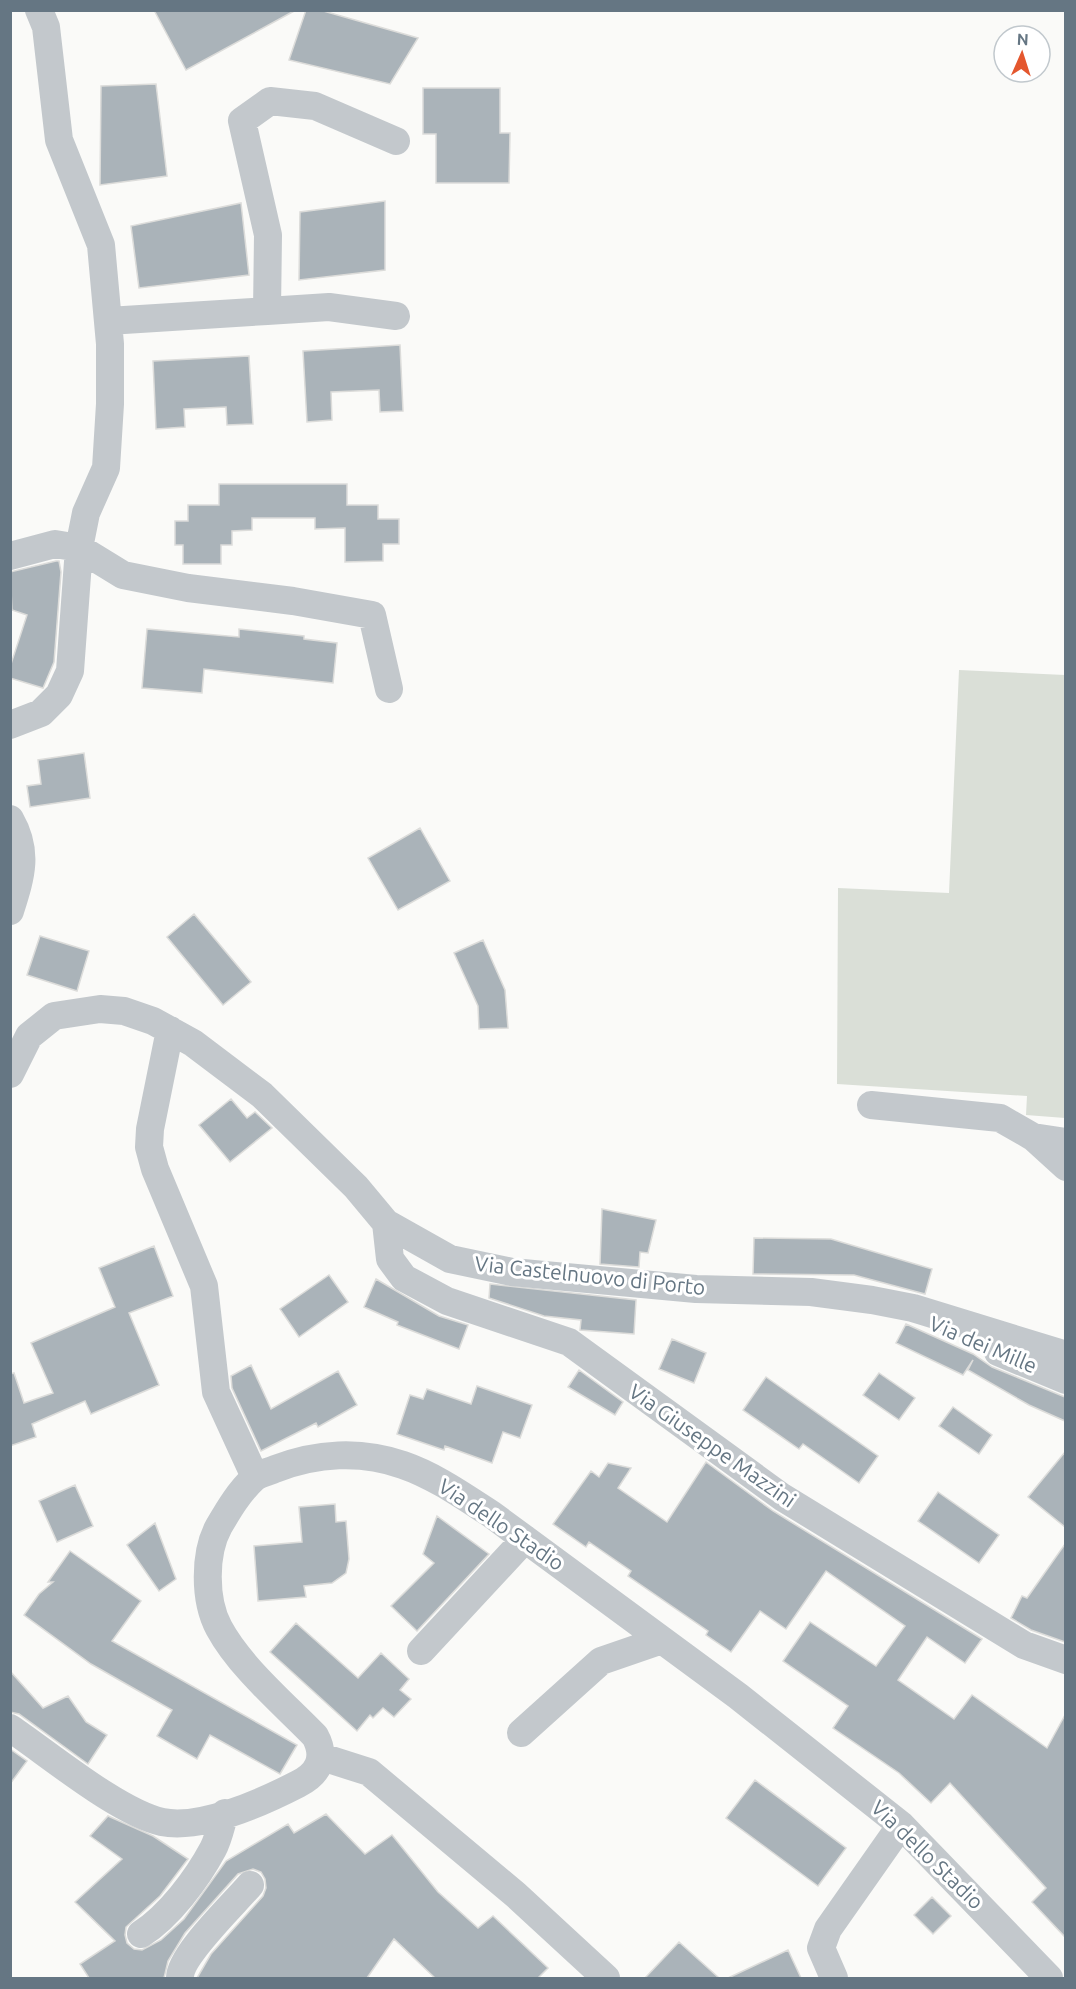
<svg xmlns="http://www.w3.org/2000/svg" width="1076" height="1989" font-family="Ubuntu,sans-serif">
	<rect width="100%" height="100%" fill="#fafaf8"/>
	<path fill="#dadfd7" d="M 959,670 L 1065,675 L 1065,1118 L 1026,1115 L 1027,1096 L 837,1084 L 838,888 L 949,893 Z"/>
	<path fill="#aab3b9" stroke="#dcdcda" stroke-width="1.5" d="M 154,10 L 296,10 L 186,70 Z
		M 306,10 L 320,10 L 418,38 L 390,84 L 289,60 Z
		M 156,84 L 167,176 L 100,185 L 101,86 Z
		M 423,88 L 500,88 L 500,133 L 510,133 L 509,183 L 436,183 L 436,134 L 423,134 Z
		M 385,201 L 385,270 L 299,280 L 300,212 Z
		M 241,203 L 249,275 L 139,288 L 131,226 Z
		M 400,345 L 403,411 L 380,412 L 379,390 L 331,392 L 332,420 L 307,422 L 303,351 Z
		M 249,356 L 253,424 L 227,425 L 226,407 L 184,409 L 185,427 L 156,429 L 153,361 Z
		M 219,484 L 347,484 L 347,505 L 378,505 L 378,519 L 399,519 L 399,544 L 383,544 L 383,561 L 345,562 L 345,528 L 315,529 L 315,518 L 252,518 L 252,530 L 232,531 L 232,545 L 221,545 L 221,564 L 183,564 L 183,545 L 175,545 L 175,521 L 188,521 L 188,505 L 219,505 Z
		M 56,561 L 59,561 L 61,572 L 54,662 L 43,688 L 10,678 L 10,667 L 27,615 L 12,610 L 10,572 Z
		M 147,629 L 239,637 L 239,629 L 304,636 L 304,639 L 337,643 L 333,683 L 204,669 L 202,693 L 142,688 Z
		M 84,753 L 90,798 L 30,807 L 27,786 L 41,784 L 38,760 Z
		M 420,828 L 450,881 L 398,910 L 368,858 Z
		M 194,914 L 251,982 L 223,1005 L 167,937 Z
		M 40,936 L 89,951 L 77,991 L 27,975 Z
		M 483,940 L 505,990 L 508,1028 L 479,1029 L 478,1006 L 454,953 Z
		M 231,1099 L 247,1118 L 255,1112 L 272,1128 L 230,1162 L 199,1125 Z
		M 602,1209 L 656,1220 L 648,1253 L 640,1252 L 639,1267 L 600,1264 Z
		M 754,1238 L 831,1239 L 932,1269 L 925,1294 L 854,1275 L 753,1274 Z
		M 154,1246 L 173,1296 L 129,1313 L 159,1385 L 91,1414 L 85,1401 L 32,1424 L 36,1437 L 10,1446 L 10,1374 L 14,1373 L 24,1403 L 53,1393 L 31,1343 L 115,1307 L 99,1268 Z
		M 329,1275 L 348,1302 L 299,1337 L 280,1309 Z
		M 376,1279 L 439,1316 L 468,1325 L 459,1349 L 397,1325 L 398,1322 L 364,1307 Z
		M 490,1284 L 636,1300 L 634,1334 L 580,1330 L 581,1320 L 544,1316 L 489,1298 Z
		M 906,1324 L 973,1354 L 992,1367 L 1065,1397 L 1065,1421 L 1029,1405 L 968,1370 L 973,1360 L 963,1375 L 896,1343 Z
		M 672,1339 L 706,1353 L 694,1383 L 659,1369 Z
		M 251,1365 L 271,1409 L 338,1371 L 357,1405 L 318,1427 L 316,1423 L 261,1451 L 232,1388 L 231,1376 Z
		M 579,1370 L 623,1402 L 615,1415 L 568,1387 Z
		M 879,1373 L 915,1398 L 899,1420 L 863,1395 Z
		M 766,1377 L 878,1456 L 859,1483 L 803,1444 L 799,1449 L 743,1410 Z
		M 477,1386 L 532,1405 L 520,1438 L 503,1432 L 492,1463 L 445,1446 L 444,1450 L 397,1434 L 410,1395 L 423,1399 L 427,1389 L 471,1404 Z
		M 953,1407 L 992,1435 L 979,1454 L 939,1426 Z
		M 1065,1452 L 1065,1527 L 1028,1497 Z
		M 706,1462 L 773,1511 L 982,1639 L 965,1663 L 927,1637 L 898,1680 L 954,1719 L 972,1695 L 1047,1748 L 1065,1715 L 1065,1937 L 1032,1902 L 1046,1888 L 950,1783 L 931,1803 L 899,1773 L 833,1728 L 848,1706 L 783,1661 L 810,1622 L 876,1666 L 905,1626 L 826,1571 L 786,1629 L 760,1611 L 731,1652 L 706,1635 L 708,1631 L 628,1576 L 631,1571 L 589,1542 L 586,1547 L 553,1524 L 591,1471 L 599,1477 L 608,1463 L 631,1468 L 618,1488 L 667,1522 Z
		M 75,1485 L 93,1526 L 57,1542 L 39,1501 Z
		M 938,1492 L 999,1535 L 979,1563 L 918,1521 Z
		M 335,1504 L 336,1522 L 346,1521 L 349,1559 L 346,1573 L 332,1583 L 304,1586 L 306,1597 L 258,1601 L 254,1546 L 302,1542 L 299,1507 Z
		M 437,1516 L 489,1554 L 417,1631 L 391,1606 L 434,1563 L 423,1554 Z
		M 155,1523 L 176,1579 L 159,1591 L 127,1545 Z
		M 1065,1544 L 1065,1642 L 1031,1630 L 1011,1618 L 1022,1596 L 1027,1598 Z
		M 70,1551 L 141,1601 L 112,1641 L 297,1745 L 280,1774 L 210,1735 L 197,1759 L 157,1736 L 172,1710 L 91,1664 L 24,1615 L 39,1594 L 53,1582 L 48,1582 Z
		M 296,1623 L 358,1678 L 381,1653 L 409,1679 L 400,1690 L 411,1699 L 394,1717 L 383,1708 L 373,1718 L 370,1715 L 357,1731 L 270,1652 Z
		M 10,1671 L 43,1708 L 68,1696 L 86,1722 L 107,1735 L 88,1764 L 19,1714 L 10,1712 Z
		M 10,1749 L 27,1761 L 10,1784 Z
		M 755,1780 L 846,1848 L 818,1886 L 726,1818 Z
		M 326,1814 L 365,1854 L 392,1835 L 438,1892 L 478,1928 L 493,1916 L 548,1968 L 538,1978 L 435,1978 L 394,1939 L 367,1978 L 197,1978 L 211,1954 L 263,1896 L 266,1888 L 265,1879 L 261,1872 L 253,1869 L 238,1874 L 185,1933 L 168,1961 L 164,1978 L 89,1978 L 80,1964 L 115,1941 L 75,1902 L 122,1859 L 90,1836 L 108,1816 L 153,1836 L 188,1859 L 160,1896 L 126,1927 L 125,1935 L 127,1943 L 134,1949 L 142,1950 L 161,1940 L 184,1919 L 226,1861 L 288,1824 L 294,1833 Z
		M 932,1897 L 951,1916 L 933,1934 L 914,1915 Z
		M 679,1942 L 719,1978 L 645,1978 Z
		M 788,1950 L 801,1978 L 728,1978 Z"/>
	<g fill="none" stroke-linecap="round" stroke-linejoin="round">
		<path stroke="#c3c8cc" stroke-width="28" d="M 267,311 L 329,307 L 396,316
			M 108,321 L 267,311 L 268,235 L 242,121 L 270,101 L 315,106 L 396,141
			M 10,556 L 55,544 L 79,548 L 123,575 L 188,588 L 293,601 L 372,615 L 389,689
			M 10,725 L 41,713 L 59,695 L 70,671 L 79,548 L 86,513 L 106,468 L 110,404 L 110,344 L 101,245 L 59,140 L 46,27 L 39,10
			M 10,819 C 29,852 21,876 10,911
			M 170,1030 L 150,1129 L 149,1147 L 155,1169 L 204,1286 L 216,1392 L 255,1477
			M 10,1074 L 29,1036 L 54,1016 L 100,1009 L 124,1011 L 153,1021 L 193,1043 L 262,1095 L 356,1187 L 386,1223 L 450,1259 L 512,1272 L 696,1289 L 811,1292 L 872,1300 L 913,1308 L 1066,1355
			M 871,1105 L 1000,1118 L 1033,1137 L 1066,1142
			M 1033,1137 L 1066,1167
			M 386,1223 L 390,1259 L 404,1278 L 447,1301 L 569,1342 L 782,1497 L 1024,1645 L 1066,1660
			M 998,1352 L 1066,1380
			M 421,1651 L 525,1539
			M 10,1728 C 50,1755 118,1812 162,1822 C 201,1830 263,1802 298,1784 C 318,1774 327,1758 315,1736 C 284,1704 240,1667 219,1628 C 204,1600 204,1553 219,1526 C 229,1509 239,1492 254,1478 C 259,1474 268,1472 275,1469 C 316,1453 361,1450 403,1465 C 435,1476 463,1496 491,1514 L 738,1696 L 901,1825 L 1049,1978
			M 521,1733 L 601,1661 L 662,1640
			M 322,1757 L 369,1772 L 516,1895 L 606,1978
			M 141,1934 C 169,1916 197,1879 213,1849 C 219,1838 221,1825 225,1813
			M 180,1978 C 179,1956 234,1904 250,1885
			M 834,1978 L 821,1948 L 828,1929 L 901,1825"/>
	</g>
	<g text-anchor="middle" stroke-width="6" stroke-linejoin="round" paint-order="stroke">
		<g font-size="21" fill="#657683" stroke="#fff">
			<text transform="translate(590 1276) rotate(6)" y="7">Via Castelnuovo di Porto</text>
			<text transform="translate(983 1345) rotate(23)" y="7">Via dei Mille</text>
			<text transform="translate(712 1446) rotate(35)" y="7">Via Giuseppe Mazzini</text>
			<text transform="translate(501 1525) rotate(34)" y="7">Via dello Stadio</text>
			<text transform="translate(927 1855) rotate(44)" y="7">Via dello Stadio</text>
		</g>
	</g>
	<rect width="1076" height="1989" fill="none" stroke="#657683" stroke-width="24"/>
	<g transform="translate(1022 54) rotate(3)"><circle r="28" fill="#ffffff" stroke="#c1c8cd" stroke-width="1.5"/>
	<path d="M0-4.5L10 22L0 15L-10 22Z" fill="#e4572e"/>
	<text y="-9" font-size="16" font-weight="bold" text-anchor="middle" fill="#657683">N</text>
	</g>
</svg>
